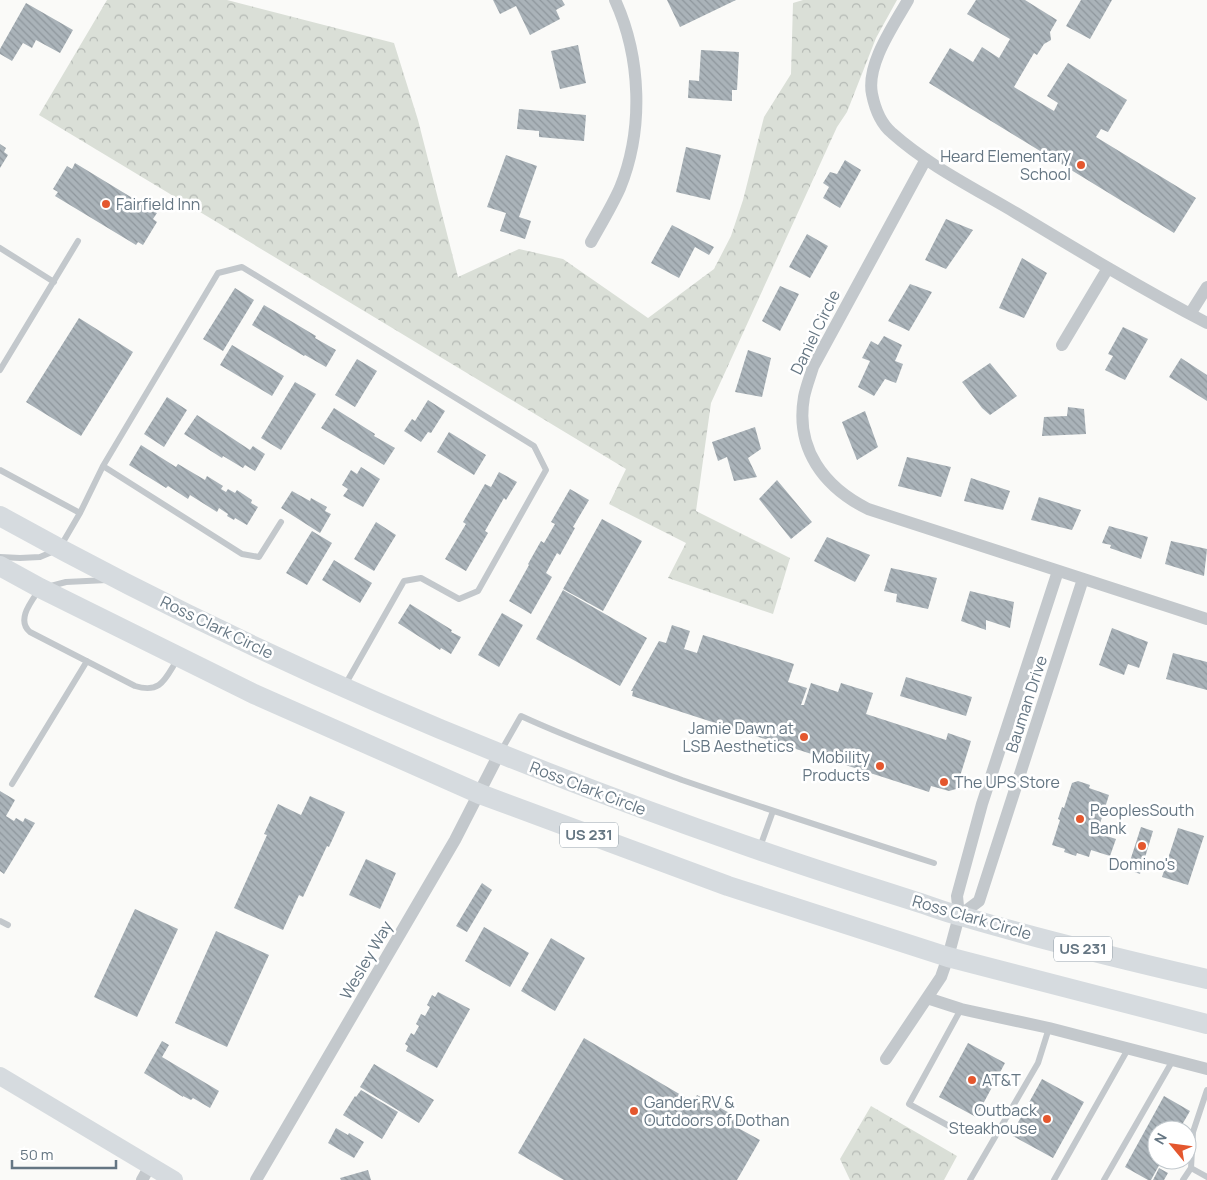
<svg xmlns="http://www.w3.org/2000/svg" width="1207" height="1180" font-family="Manrope,sans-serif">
	<defs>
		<pattern id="forest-crowns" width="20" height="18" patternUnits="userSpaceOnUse" patternTransform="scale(1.25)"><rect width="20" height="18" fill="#dadfd7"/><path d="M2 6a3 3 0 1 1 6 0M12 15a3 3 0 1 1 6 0" fill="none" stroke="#b4b9b4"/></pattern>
		<pattern id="building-back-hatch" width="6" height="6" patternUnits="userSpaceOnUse" patternTransform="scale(1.25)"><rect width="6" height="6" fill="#aab3b9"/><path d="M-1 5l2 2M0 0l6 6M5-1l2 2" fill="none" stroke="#8e969c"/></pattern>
	</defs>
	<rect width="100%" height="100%" fill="#fafaf8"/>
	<path fill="url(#forest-crowns)" d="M 107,0 L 227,0 L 394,43 L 418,120 L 458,277 L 519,249 L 563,259 L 648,318 L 714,269 L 731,236 L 743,200 L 764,117 L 791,74 L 793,3 L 803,0 L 897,0 L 876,38 L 847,112 L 837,127 L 711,403 L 696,511 L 790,558 L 773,614 L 668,578 L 686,543 L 609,504 L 626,469 L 39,115 Z
		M 871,1106 L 957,1156 L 944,1180 L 850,1180 L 840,1159 Z"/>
	<path fill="url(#building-back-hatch)" d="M 493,0 L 562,0 L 565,5 L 556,10 L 560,19 L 530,35 L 516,6 L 500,14 Z
		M 667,0 L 736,0 L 680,27 Z
		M 976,0 L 1025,0 L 1057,20 L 1050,32 L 1051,40 L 1044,44 L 1037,55 L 1034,53 L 1014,87 L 1054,111 L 1058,103 L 1047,96 L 1068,63 L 1127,100 L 1108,132 L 1101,129 L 1096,137 L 1196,198 L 1174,233 L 929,83 L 950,48 L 973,62 L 982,47 L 999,58 L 1010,39 L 967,14 Z
		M 1081,0 L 1112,0 L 1090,39 L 1066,26 Z
		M 26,3 L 73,30 L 60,53 L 36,40 L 32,48 L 23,43 L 12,61 L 0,54 L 0,49 Z
		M 578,45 L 586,83 L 560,89 L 551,51 Z
		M 701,50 L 739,52 L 737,90 L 732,90 L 732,101 L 688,98 L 689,80 L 699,81 Z
		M 519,109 L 586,115 L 584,141 L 539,137 L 539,131 L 517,129 Z
		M 0,144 L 6,148 L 4,152 L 8,155 L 0,168 Z
		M 686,147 L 721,155 L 710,200 L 676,192 Z
		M 506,155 L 537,166 L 519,217 L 531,221 L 525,239 L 500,231 L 506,213 L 487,207 Z
		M 845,160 L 861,170 L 840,208 L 823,198 L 829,187 L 823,183 L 830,172 L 837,174 Z
		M 75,163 L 157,213 L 153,219 L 157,222 L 143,245 L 138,242 L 136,245 L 55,196 L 58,192 L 53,189 L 67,166 L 72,169 Z
		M 946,219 L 973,230 L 946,269 L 925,260 Z
		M 672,225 L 714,247 L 709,255 L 695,247 L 679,278 L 651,263 Z
		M 807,234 L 828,246 L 810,278 L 789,267 Z
		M 1022,258 L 1047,273 L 1024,318 L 999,308 Z
		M 910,284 L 932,292 L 909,331 L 888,321 Z
		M 780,286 L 799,294 L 780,331 L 762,321 Z
		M 235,288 L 254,300 L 223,351 L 203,339 Z
		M 264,305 L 316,336 L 315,338 L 336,350 L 326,367 L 305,355 L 304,356 L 252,325 Z
		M 79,318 L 133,352 L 81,436 L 26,402 Z
		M 1123,327 L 1148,339 L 1125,380 L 1105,370 L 1113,356 L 1108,354 Z
		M 884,336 L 902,345 L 895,361 L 903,364 L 896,383 L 885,379 L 874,396 L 858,387 L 870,361 L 862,358 L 871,341 L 878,345 Z
		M 232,345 L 284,376 L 272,396 L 220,365 Z
		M 748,350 L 771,358 L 762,397 L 735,392 Z
		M 1181,358 L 1207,375 L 1207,401 L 1169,377 Z
		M 357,359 L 377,371 L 355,407 L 335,395 Z
		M 990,363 L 1017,396 L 990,415 L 982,408 L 962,382 Z
		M 295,382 L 316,394 L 281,450 L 261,438 Z
		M 167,397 L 187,410 L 164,447 L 144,434 Z
		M 428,400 L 445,411 L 431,433 L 428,432 L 421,442 L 404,431 L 412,419 L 415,421 Z
		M 1068,407 L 1084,409 L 1086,434 L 1042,436 L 1044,417 L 1067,416 Z
		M 334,408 L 375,434 L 374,436 L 395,448 L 384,465 L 321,428 Z
		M 865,411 L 878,447 L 857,460 L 842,422 Z
		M 197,415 L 250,450 L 253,446 L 265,454 L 255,471 L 245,465 L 243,468 L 223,456 L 222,458 L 184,434 Z
		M 755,427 L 761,449 L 748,458 L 757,477 L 734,481 L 727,457 L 718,461 L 712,442 Z
		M 449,432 L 486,455 L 474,475 L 437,452 Z
		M 141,445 L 176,467 L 178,464 L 205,480 L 207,476 L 223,486 L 221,489 L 226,492 L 228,489 L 235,493 L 237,490 L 252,500 L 251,503 L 258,507 L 247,525 L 235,518 L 234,520 L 227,516 L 228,514 L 219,508 L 217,512 L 190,495 L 188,499 L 168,486 L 166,488 L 129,465 Z
		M 907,457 L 951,467 L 941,497 L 898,486 Z
		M 361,467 L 380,479 L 363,507 L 343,496 L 348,489 L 342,485 L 351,470 L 357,474 Z
		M 499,472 L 517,482 L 506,500 L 504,498 L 485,531 L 488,533 L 466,571 L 445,559 L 466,524 L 463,522 L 485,484 L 491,487 Z
		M 971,478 L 1010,491 L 1003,510 L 964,501 Z
		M 777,480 L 812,522 L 791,539 L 759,499 Z
		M 570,489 L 589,500 L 573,527 L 575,528 L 560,555 L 557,553 L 546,573 L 552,577 L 531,614 L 509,601 L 529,565 L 528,564 L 541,541 L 544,543 L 555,524 L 551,522 Z
		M 292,491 L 310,501 L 311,498 L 327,507 L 325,511 L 331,514 L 320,533 L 281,508 Z
		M 1039,497 L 1081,510 L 1072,530 L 1031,520 Z
		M 602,519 L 642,541 L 603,611 L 563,589 Z
		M 376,522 L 396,535 L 374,571 L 354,559 Z
		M 1109,526 L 1148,537 L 1141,559 L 1110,548 L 1111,545 L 1102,543 Z
		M 312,531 L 332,543 L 307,585 L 286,573 Z
		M 827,537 L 870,555 L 855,582 L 814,561 Z
		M 1171,541 L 1207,549 L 1204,576 L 1165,564 Z
		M 334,560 L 372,583 L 360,603 L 322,580 Z
		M 891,568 L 937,578 L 928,609 L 896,602 L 897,594 L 884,591 Z
		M 563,590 L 647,638 L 620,686 L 536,639 Z
		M 970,591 L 1014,602 L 1010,628 L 986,620 L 986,630 L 961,621 Z
		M 410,604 L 452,630 L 451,632 L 461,637 L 451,654 L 441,648 L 440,650 L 398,623 Z
		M 502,613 L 523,625 L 499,667 L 478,655 Z
		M 672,625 L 690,631 L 684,649 L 697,653 L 703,635 L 794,664 L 788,682 L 807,688 L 801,705 L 804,705 L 811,683 L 838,692 L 841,683 L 873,693 L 866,714 L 946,740 L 948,733 L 971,741 L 956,789 L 949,791 L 931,786 L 929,792 L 632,696 L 633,691 L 631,691 L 659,641 L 666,643 Z
		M 1112,628 L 1148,642 L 1139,668 L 1128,664 L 1124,675 L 1099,665 Z
		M 1173,653 L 1207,662 L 1207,690 L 1166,679 Z
		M 906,677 L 972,697 L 966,716 L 900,696 Z
		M 1078,781 L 1090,785 L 1089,788 L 1109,795 L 1097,833 L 1116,839 L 1110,856 L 1091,850 L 1089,857 L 1077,853 L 1076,856 L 1064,852 L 1065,849 L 1052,845 L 1060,820 L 1058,819 L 1062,807 L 1064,808 L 1072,783 Z
		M 0,791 L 15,800 L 6,816 L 14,821 L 16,818 L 23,822 L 25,818 L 35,823 L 4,874 L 0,871 Z
		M 310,796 L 345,812 L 329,847 L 327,846 L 303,897 L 299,895 L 283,930 L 234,908 L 267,835 L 264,834 L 278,804 L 301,815 Z
		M 1141,827 L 1153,831 L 1140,874 L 1126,869 L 1129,861 L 1130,861 Z
		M 1178,828 L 1204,836 L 1188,885 L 1162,877 Z
		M 366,859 L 396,873 L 380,909 L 349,895 Z
		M 482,883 L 492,890 L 467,932 L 456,926 Z
		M 135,909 L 178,929 L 137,1017 L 94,997 Z
		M 484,927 L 529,953 L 510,987 L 465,961 Z
		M 216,931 L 269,955 L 227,1047 L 175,1023 Z
		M 551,938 L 585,958 L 555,1011 L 521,991 Z
		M 438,992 L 470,1009 L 437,1068 L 406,1051 L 408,1046 L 405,1044 L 411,1033 L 414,1035 L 419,1026 L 416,1024 L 421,1014 L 425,1016 L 430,1007 L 427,1005 L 432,995 L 435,997 Z
		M 584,1038 L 693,1102 L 697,1095 L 742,1120 L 738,1128 L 760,1140 L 737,1180 L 564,1180 L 518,1153 Z
		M 162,1041 L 169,1045 L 162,1057 L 219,1091 L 210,1108 L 193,1098 L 191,1100 L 183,1096 L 183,1097 L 144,1073 Z
		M 968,1043 L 1005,1063 L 976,1117 L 939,1097 Z
		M 374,1064 L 434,1100 L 419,1123 L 360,1087 Z
		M 1042,1079 L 1084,1102 L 1053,1158 L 1011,1135 Z
		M 361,1090 L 398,1112 L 382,1139 L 343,1115 L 355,1096 L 356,1097 Z
		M 1164,1096 L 1190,1111 L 1179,1130 L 1157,1130 L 1157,1160 L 1162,1160 L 1151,1180 L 1148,1180 L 1125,1167 Z
		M 336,1128 L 348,1135 L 349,1133 L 364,1142 L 354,1158 L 328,1143 Z
		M 1159,1168 L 1168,1173 L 1164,1180 L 1153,1180 Z
		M 368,1170 L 371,1180 L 341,1180 L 340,1178 Z"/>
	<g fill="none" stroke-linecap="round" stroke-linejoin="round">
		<path stroke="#c3c8cc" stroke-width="6" d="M 0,248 L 54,282
			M 0,370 L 78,241
			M 103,466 L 242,554 L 259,557 L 281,522
			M 0,470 L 80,513
			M 0,557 L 20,558 L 40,557 L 59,549 L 80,513 L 103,466 L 218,273 L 242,267 L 534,446 L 546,470 L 478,591 L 459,599 L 421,578 L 404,581 L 345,685
			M 47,587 L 66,582 L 107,580
			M 39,590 C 31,602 16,620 30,632 L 135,686 C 161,694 165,679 177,660
			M 501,751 L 521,716 C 573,740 628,760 682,780 C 766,809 850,836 934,863
			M 12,784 L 87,661
			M 760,847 L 773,811
			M 0,921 L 8,925
			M 949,1126 L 909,1104 L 961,1009
			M 1191,1168 L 1207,1177
			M 970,1180 L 1038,1063 L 1049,1028
			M 1054,1180 L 1128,1049
			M 1104,1180 L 1173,1060
			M 1183,1180 L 1191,1168 L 1193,1132 L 1207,1090"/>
		<path stroke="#c3c8cc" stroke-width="12" d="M 908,0 C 894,25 866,64 872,94 C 875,109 880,123 892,133 C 929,166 974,188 1016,213 C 1079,251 1142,289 1207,323
			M 926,159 L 813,367 C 810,377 806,387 804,397 C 795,449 824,487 868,509 L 1207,619
			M 591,242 C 601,224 612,206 620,188 C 644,129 641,57 615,0
			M 1190,314 L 1207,287
			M 1062,345 L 1108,268
			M 959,916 L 979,901 L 1083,579
			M 927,998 L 961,1009 L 1049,1028 L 1207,1069
			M 886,1059 L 941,977 L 948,957 L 959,916 L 957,896 L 982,804 L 1058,571
			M 142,1180 L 150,1166
			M 256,1180 L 455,840 L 499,754"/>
		<path stroke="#d6dbdf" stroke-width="18" d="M 0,1076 L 174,1180"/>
		<path stroke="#d6dbdf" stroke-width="20" d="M 0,516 C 239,649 492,758 750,847 C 804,866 857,883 911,900 C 928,905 944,912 961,916 C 1042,940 1125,960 1207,979
			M 0,566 L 40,588 L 254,694 L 480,794 L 728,886 L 948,957 L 1207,1024"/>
	</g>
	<g fill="#e4572e" stroke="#fff" stroke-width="2">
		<circle cx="1081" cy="165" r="5"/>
		<circle cx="106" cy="204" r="5"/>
		<circle cx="804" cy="737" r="5"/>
		<circle cx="880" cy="766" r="5"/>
		<circle cx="944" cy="782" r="5"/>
		<circle cx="1080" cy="819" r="5"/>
		<circle cx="1142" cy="846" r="5"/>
		<circle cx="972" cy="1080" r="5"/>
		<circle cx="634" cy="1111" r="5"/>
		<circle cx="1047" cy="1119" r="5"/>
	</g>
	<g text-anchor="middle" stroke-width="5" stroke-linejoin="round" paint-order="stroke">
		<g fill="#fff" stroke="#939fa8" stroke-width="1">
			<rect x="560" y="822.5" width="58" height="25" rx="4"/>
			<rect x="1054" y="936.5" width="58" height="25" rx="4"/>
		</g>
		<g font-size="15" font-weight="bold" fill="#657683">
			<text x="589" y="840">US 231</text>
			<text x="1083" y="954">US 231</text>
		</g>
		<g font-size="16" fill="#657683" stroke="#fff" text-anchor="start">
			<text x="1071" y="162" text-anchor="end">Heard Elementary<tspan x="1071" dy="18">School</tspan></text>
			<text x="116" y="210">Fairfield Inn</text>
			<text x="794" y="734" text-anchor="end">Jamie Dawn at<tspan x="794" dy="18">LSB Aesthetics</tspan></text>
			<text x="870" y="763" text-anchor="end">Mobility<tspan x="870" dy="18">Products</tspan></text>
			<text x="954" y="788">The UPS Store</text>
			<text x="1090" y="816">PeoplesSouth<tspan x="1090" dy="18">Bank</tspan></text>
			<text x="1142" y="870" text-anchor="middle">Domino's</text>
			<text x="982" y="1086">AT&amp;T</text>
			<text x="644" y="1108">Gander RV &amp;<tspan x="644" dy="18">Outdoors of Dothan</tspan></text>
			<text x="1037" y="1116" text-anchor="end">Outback<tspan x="1037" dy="18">Steakhouse</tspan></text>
		</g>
		<g font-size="16" fill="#657683" stroke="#fff">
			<text transform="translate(815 332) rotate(-64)" y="6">Daniel Circle</text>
			<text transform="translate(217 627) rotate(26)" y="6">Ross Clark Circle</text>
			<text transform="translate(1026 704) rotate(-72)" y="6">Bauman Drive</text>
			<text transform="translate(588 788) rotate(21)" y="6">Ross Clark Circle</text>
			<text transform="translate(972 917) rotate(16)" y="6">Ross Clark Circle</text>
			<text transform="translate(366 960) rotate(-60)" y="6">Wesley Way</text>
		</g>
	</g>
	<g transform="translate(1172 1145) rotate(299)"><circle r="24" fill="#ffffff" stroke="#c1c8cd"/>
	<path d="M0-4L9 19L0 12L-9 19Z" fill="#e4572e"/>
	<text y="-8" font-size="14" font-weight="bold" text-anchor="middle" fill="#657683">N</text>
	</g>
	<path d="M12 1160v8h104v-8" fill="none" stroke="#657683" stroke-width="2.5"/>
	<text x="20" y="1160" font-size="15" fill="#657683" stroke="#ffffff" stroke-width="4" paint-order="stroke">50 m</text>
</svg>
